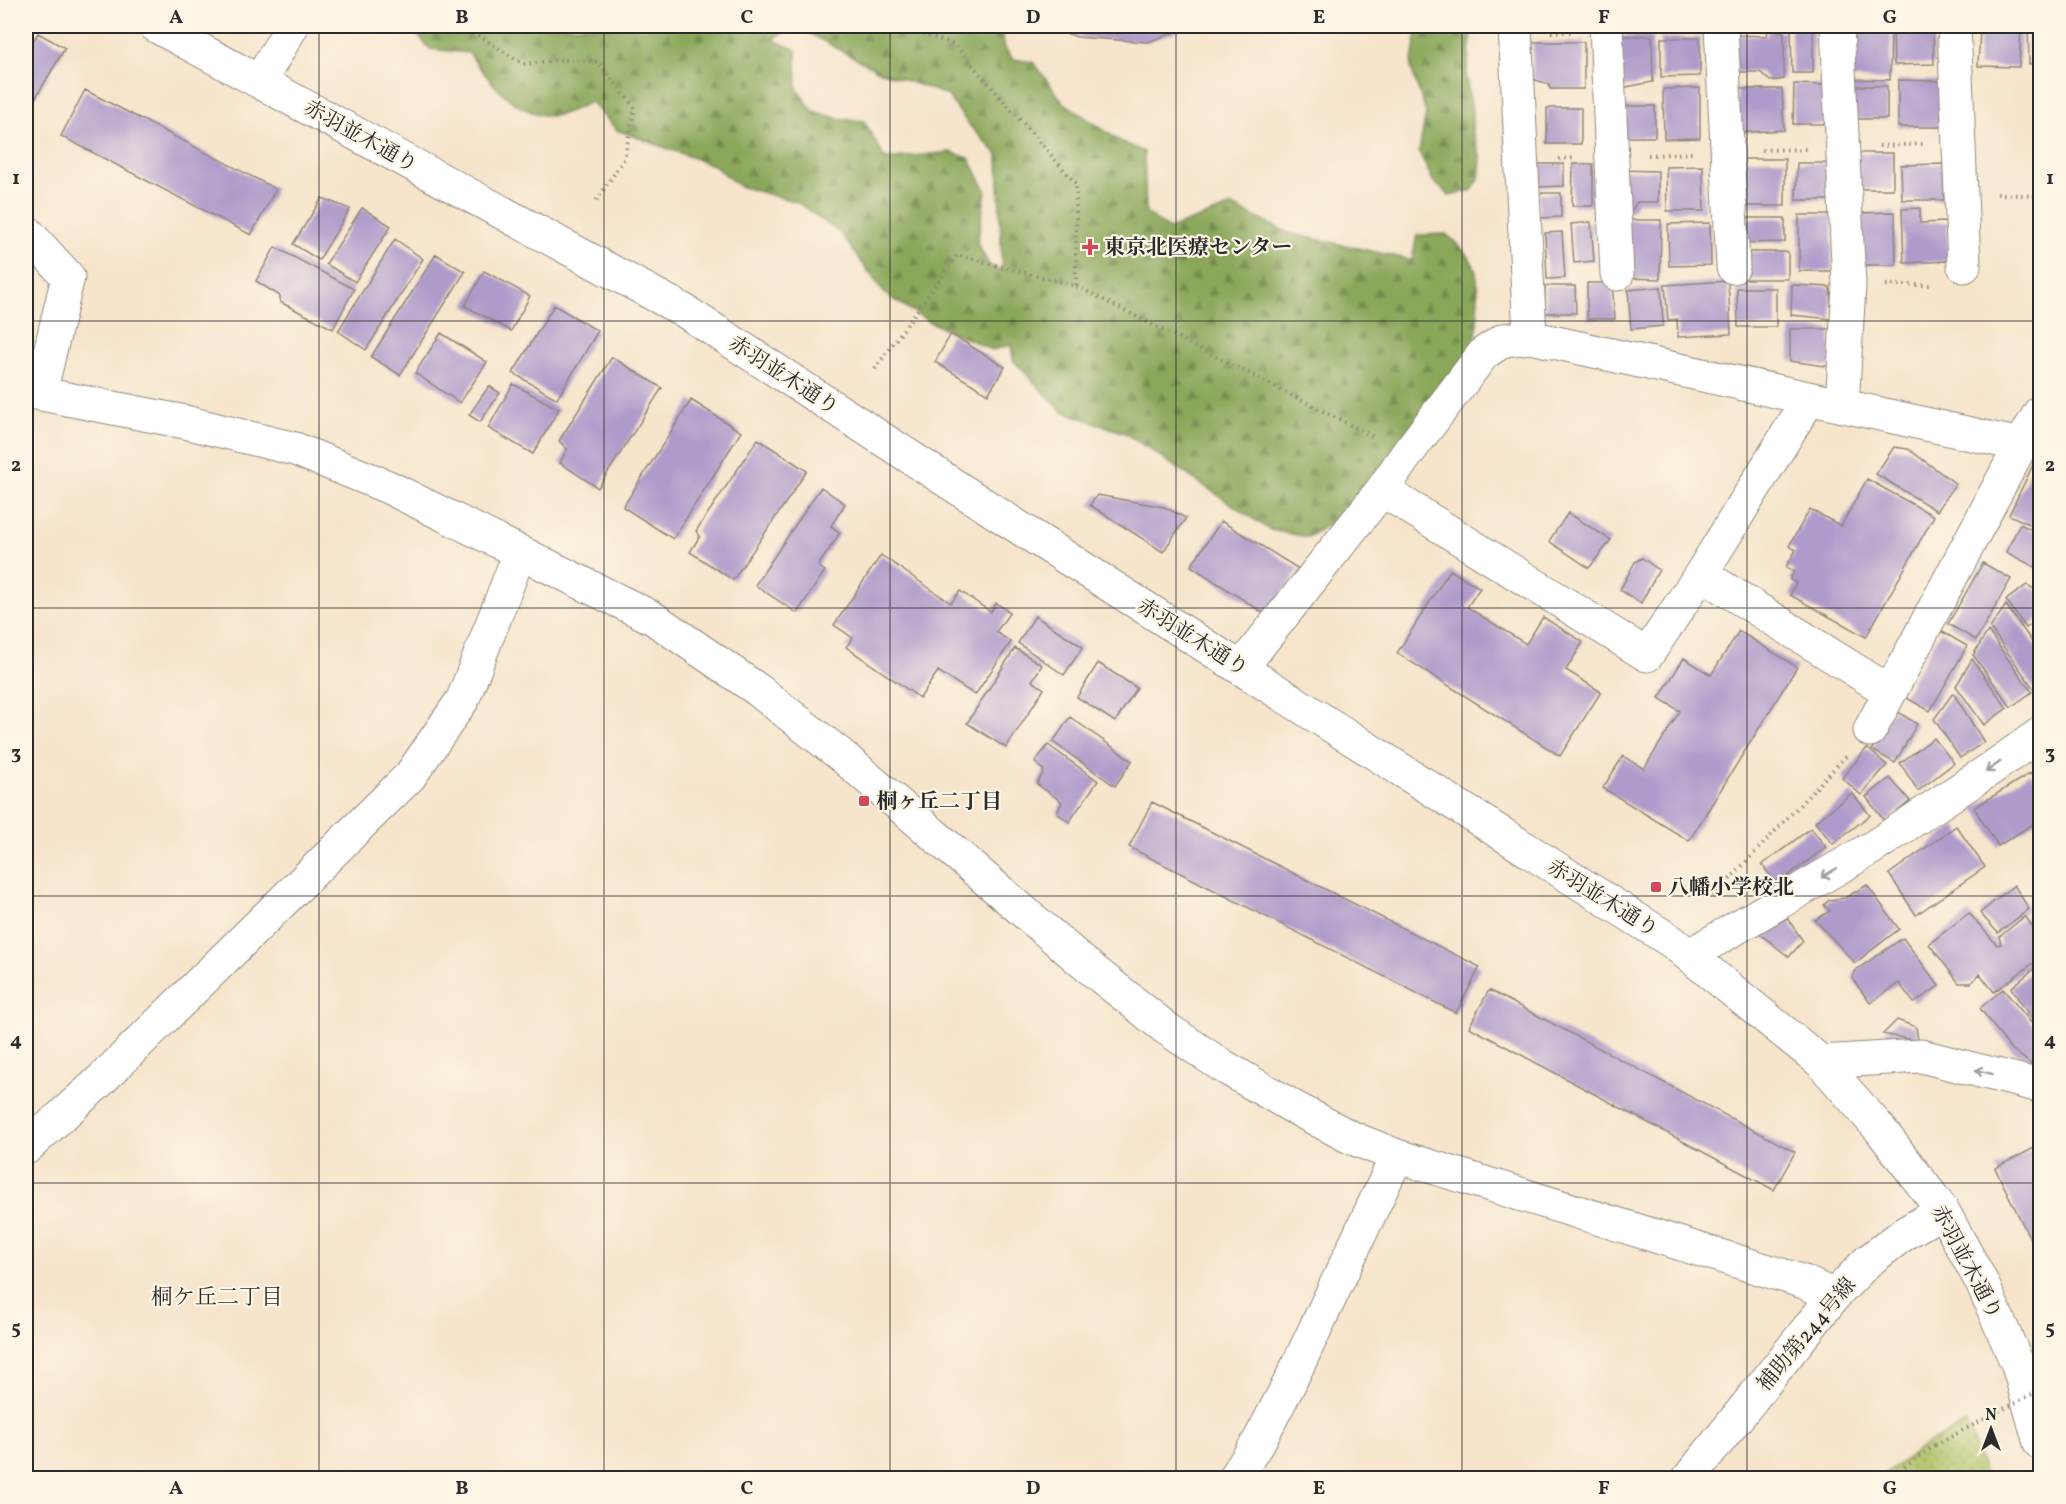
<svg xmlns="http://www.w3.org/2000/svg" width="2066" height="1504" font-family="Vollkorn,'Noto Serif JP',serif">
	<defs>
		<pattern id="grass-dots" width="8" height="8" patternUnits="userSpaceOnUse" patternTransform="scale(1.5)"><rect width="8" height="8" fill="#adc165"/><path d="M2 2h.1M6 6h.1" fill="none" stroke="#8d9d53" stroke-width="1.8" stroke-linecap="round"/></pattern>
		<pattern id="forest-firs" width="22" height="20" patternUnits="userSpaceOnUse" patternTransform="scale(1.5)"><rect width="22" height="20" fill="#8aa75a"/><path d="M5 1l3.5 6h-7zM16 11l3.5 6h-7z" fill="#71884b"/></pattern>
	</defs>
	<rect width="100%" height="100%" fill="#fcf5e5"/>
	<filter id="ink" filterUnits="userSpaceOnUse"><feTurbulence type="fractalNoise" baseFrequency=".0167" numOctaves="2"/><feDisplacementMap in="SourceGraphic" scale="12" xChannelSelector="R" yChannelSelector="G"/><feConvolveMatrix kernelMatrix="1 2 1 2 8 2 1 2 1" color-interpolation-filters="sRGB"/></filter>
	<filter id="wash" filterUnits="userSpaceOnUse"><feTurbulence type="fractalNoise" baseFrequency=".008" numOctaves="4" result="noise"/><feDisplacementMap in="SourceGraphic" scale="24" xChannelSelector="R" yChannelSelector="G"/><feGaussianBlur stdDeviation="1.35" result="paint"/><feColorMatrix in="noise" values="0 0 0 0 0 0 0 0 0 0 0 0 0 0 0 0 0 1.4 0 .05"/><feComposite in="paint" operator="in"/></filter>
	<g filter="url(#wash)">
		<rect width="100%" height="100%" fill="#f6e4cb"/>
		<path fill="url(#grass-dots)" stroke="#6c7648" stroke-width="1.5" d="M 1967,1423 L 1986,1478 L 1880,1478 L 1928,1443 Z"/>
		<path fill="url(#forest-firs)" stroke="#5a6942" stroke-width="1.5" fill-rule="evenodd" d="M 410,26 L 1000,26 L 1005,48 L 1012,59 L 1033,62 L 1063,102 L 1120,141 L 1144,152 L 1146,213 L 1169,229 L 1232,206 L 1289,233 L 1412,260 L 1417,235 L 1446,234 C 1457,244 1468,253 1474,266 C 1480,278 1478,329 1475,343 L 1345,514 L 1308,537 L 1270,530 L 1125,433 L 1062,411 L 1013,360 L 1011,345 L 992,350 L 930,322 L 885,294 L 841,234 L 797,202 L 739,186 L 713,165 L 617,130 L 591,102 C 581,106 561,117 551,116 C 514,114 489,81 469,53 L 430,49 ZM 796,26 L 879,71 L 947,95 L 970,126 L 998,155 L 1002,271 L 990,266 L 977,243 L 986,191 L 969,158 L 950,152 L 885,159 L 864,121 L 840,119 L 813,111 L 797,89 L 796,50 L 772,39 Z
			M 1418,26 L 1468,26 L 1471,38 L 1466,77 L 1472,110 L 1472,130 L 1481,159 L 1479,179 L 1472,190 L 1450,196 L 1433,181 L 1419,152 L 1426,113 L 1411,67 Z"/>
		<g id="blocks">
			<path fill="#af9bcb" d="M 1046,26 L 1192,26 L 1148,42 L 1077,37 Z
				M 1893,26 L 1933,26 L 1934,64 L 1894,65 Z
				M 2028,26 L 2040,26 L 2040,64 L 2029,64 Z
				M 1852,28 L 1891,28 L 1890,80 L 1851,79 Z
				M 1791,29 L 1813,29 L 1813,73 L 1792,73 Z
				M 1980,29 L 2021,31 L 2019,67 L 1978,66 Z
				M 1768,31 L 1784,32 L 1784,79 L 1770,81 L 1760,72 L 1735,72 L 1733,35 L 1767,36 Z
				M 38,33 L 65,48 L 26,114 L 26,50 L 27,51 Z
				M 1613,36 L 1652,36 L 1653,82 L 1615,89 Z
				M 1661,38 L 1700,38 L 1700,76 L 1661,77 Z
				M 1533,42 L 1584,42 L 1584,89 L 1550,89 L 1549,84 L 1532,79 Z
				M 1898,80 L 1941,81 L 1941,127 L 1898,127 Z
				M 1794,84 L 1827,85 L 1826,124 L 1793,124 Z
				M 1850,86 L 1887,86 L 1887,119 L 1851,119 Z
				M 1700,88 L 1700,138 L 1664,139 L 1663,89 Z
				M 1737,89 L 1782,89 L 1784,130 L 1736,133 Z
				M 85,90 L 276,189 L 251,235 L 61,136 Z
				M 1615,106 L 1655,106 L 1655,137 L 1622,137 Z
				M 1547,108 L 1581,108 L 1581,144 L 1547,144 Z
				M 1851,153 L 1893,153 L 1893,189 L 1851,189 Z
				M 1743,159 L 1785,159 L 1785,206 L 1743,206 Z
				M 1797,163 L 1828,163 L 1829,200 L 1796,200 Z
				M 1536,164 L 1564,164 L 1564,186 L 1536,187 Z
				M 1573,164 L 1593,164 L 1593,206 L 1572,206 Z
				M 1943,164 L 1944,200 L 1902,200 L 1901,165 Z
				M 1703,166 L 1704,211 L 1667,211 L 1666,167 Z
				M 1616,170 L 1658,171 L 1658,202 L 1637,202 L 1631,211 L 1615,211 Z
				M 1539,193 L 1561,193 L 1561,217 L 1539,218 Z
				M 322,198 L 350,209 L 319,260 L 293,244 Z
				M 362,208 L 391,226 L 355,282 L 326,264 Z
				M 1920,208 L 1920,223 L 1947,222 L 1948,261 L 1904,263 L 1902,209 Z
				M 1895,212 L 1896,265 L 1859,265 L 1859,213 Z
				M 1799,215 L 1832,215 L 1832,271 L 1799,271 Z
				M 1746,218 L 1785,218 L 1785,242 L 1746,243 Z
				M 1623,220 L 1661,220 L 1660,279 L 1623,278 Z
				M 1591,222 L 1594,261 L 1574,263 L 1571,224 Z
				M 1710,223 L 1711,265 L 1669,266 L 1668,224 Z
				M 1562,232 L 1565,278 L 1547,279 L 1545,233 Z
				M 395,239 L 423,259 L 366,350 L 338,331 Z
				M 275,247 L 354,289 L 333,329 L 280,302 L 280,296 L 256,281 Z
				M 1743,252 L 1788,252 L 1788,279 L 1743,279 Z
				M 436,254 L 465,272 L 400,375 L 371,357 Z
				M 484,271 L 530,296 L 511,331 L 465,306 Z
				M 1728,281 L 1731,334 L 1678,337 L 1677,319 L 1668,320 L 1665,285 Z
				M 1587,283 L 1612,283 L 1615,319 L 1587,319 Z
				M 1792,285 L 1830,287 L 1832,319 L 1791,315 Z
				M 1545,286 L 1575,286 L 1576,313 L 1545,313 Z
				M 1661,287 L 1663,326 L 1631,329 L 1628,290 Z
				M 1737,288 L 1776,288 L 1776,327 L 1738,327 Z
				M 554,305 L 598,331 L 557,399 L 513,373 Z
				M 1790,329 L 1830,329 L 1832,367 L 1790,361 Z
				M 441,333 L 487,362 L 460,403 L 415,373 Z
				M 951,334 L 1005,367 L 988,394 L 935,362 Z
				M 612,357 L 662,388 L 598,488 L 560,463 L 567,449 L 559,441 Z
				M 513,384 L 559,409 L 533,454 L 488,428 Z
				M 489,386 L 500,393 L 480,422 L 469,415 Z
				M 691,400 L 741,432 L 673,539 L 623,507 Z
				M 758,439 L 807,471 L 733,580 L 690,552 L 700,536 L 696,531 Z
				M 1894,447 L 1908,449 L 1956,484 L 1937,511 L 1876,474 Z
				M 2034,463 L 2040,466 L 2040,529 L 2009,515 Z
				M 1867,479 L 1934,516 L 1866,637 L 1790,595 L 1796,583 L 1790,580 L 1794,571 L 1786,567 L 1796,550 L 1789,546 L 1810,509 L 1841,526 Z
				M 821,487 L 845,504 L 831,526 L 840,533 L 818,566 L 825,571 L 797,613 L 755,585 Z
				M 1097,495 L 1164,507 L 1186,518 L 1163,552 L 1090,505 Z
				M 1568,513 L 1611,540 L 1589,568 L 1549,541 Z
				M 1221,521 L 1299,569 L 1268,616 L 1191,566 Z
				M 2020,524 L 2040,534 L 2040,570 L 2006,552 Z
				M 881,555 L 951,603 L 960,591 L 991,612 L 996,603 L 1010,612 L 996,632 L 1011,642 L 975,695 L 938,671 L 920,698 L 846,647 L 853,638 L 834,625 Z
				M 1642,558 L 1659,570 L 1641,603 L 1620,590 L 1635,562 Z
				M 1983,563 L 2011,579 L 1976,640 L 1948,624 Z
				M 1450,570 L 1480,588 L 1467,607 L 1526,644 L 1543,617 L 1583,642 L 1566,670 L 1601,692 L 1560,756 L 1397,653 Z
				M 2027,585 L 2040,592 L 2040,618 L 2026,628 L 2006,600 Z
				M 2006,605 L 2040,653 L 2040,684 L 2034,689 L 1990,628 Z
				M 1035,616 L 1083,647 L 1064,675 L 1018,643 Z
				M 1739,631 L 1797,667 L 1689,841 L 1603,788 L 1623,756 L 1644,769 L 1680,711 L 1659,698 L 1684,658 L 1711,675 Z
				M 1941,631 L 1967,646 L 1930,711 L 1903,696 Z
				M 1988,631 L 2032,692 L 2011,707 L 1973,655 Z
				M 1015,648 L 1042,665 L 1032,681 L 1044,689 L 1006,748 L 967,723 Z
				M 1972,659 L 2007,708 L 1984,725 L 1956,686 Z
				M 1098,663 L 1137,688 L 1115,722 L 1077,697 Z
				M 1953,693 L 1984,742 L 1960,758 L 1934,719 Z
				M 1895,710 L 1917,724 L 1895,763 L 1872,750 L 1889,714 Z
				M 1070,717 L 1132,761 L 1115,786 L 1053,742 Z
				M 1934,738 L 1954,763 L 1918,791 L 1900,763 Z
				M 1048,745 L 1098,781 L 1069,822 L 1057,813 L 1062,802 L 1037,784 L 1044,771 L 1035,762 Z
				M 1867,748 L 1887,765 L 1861,795 L 1842,778 Z
				M 2040,756 L 2040,778 L 2032,762 Z
				M 2030,773 L 2040,788 L 2040,832 L 2035,823 L 1998,846 L 1974,808 Z
				M 1890,778 L 1910,801 L 1885,822 L 1866,797 Z
				M 1852,793 L 1870,815 L 1833,844 L 1815,822 Z
				M 1152,802 L 1480,967 L 1456,1013 L 1129,847 Z
				M 1956,826 L 1985,867 L 1916,915 L 1889,874 Z
				M 1811,828 L 1826,847 L 1777,884 L 1762,865 Z
				M 1867,885 L 1899,929 L 1855,963 L 1815,920 L 1830,911 L 1824,905 L 1829,900 L 1845,898 Z
				M 2014,885 L 2029,909 L 1998,933 L 1980,913 Z
				M 1969,913 L 1997,945 L 2001,944 L 1999,937 L 2025,916 L 2040,937 L 2040,958 L 1994,992 L 1980,974 L 1971,983 L 1959,983 L 1929,944 Z
				M 1787,918 L 1803,941 L 1789,957 L 1759,933 Z
				M 1903,938 L 1939,986 L 1914,1003 L 1899,983 L 1870,1003 L 1852,978 L 1856,970 Z
				M 2040,964 L 2040,1013 L 2032,1019 L 2011,988 Z
				M 2003,989 L 2040,1033 L 2040,1071 L 2009,1047 L 1980,1008 Z
				M 1489,990 L 1795,1152 L 1774,1190 L 1469,1027 Z
				M 1897,1020 L 1916,1027 L 1918,1041 L 1883,1034 Z
				M 2040,1145 L 2040,1259 L 1995,1168 Z"/>
		</g>
	</g>
	<g filter="url(#ink)">
		<use href="#blocks" fill-opacity="0" stroke="#90887b" stroke-width="1.5"/>
		<g fill="none" stroke-linecap="round" stroke-linejoin="round">
			<g stroke="#90887b" stroke-width="35">
				<path id="minor" d="M 156,26 L 683,310 L 1029,534 L 1671,941 L 1821,1062 L 1880,1129 L 1943,1211 L 1982,1283 L 2018,1365 L 2040,1443
					M 1515,26 L 1530,337
					M 1606,26 L 1617,274
					M 1721,26 L 1733,267
					M 1837,26 L 1849,285 L 1842,406
					M 1954,26 L 1964,266
					M 260,81 L 292,26
					M 26,231 L 68,277 L 40,393
					M 26,391 L 185,422 L 295,449 L 388,487 L 653,618 L 758,690 L 842,756 L 1085,964 L 1167,1029 L 1221,1065 L 1295,1108 L 1350,1137 L 1397,1156 L 1804,1282 L 1834,1296
					M 1382,490 L 1647,655 L 1701,574 L 1809,399
					M 1701,574 L 1890,692
					M 1241,668 L 1382,490 L 1407,454 L 1484,353 L 1504,340 L 1530,337 L 2021,445
					M 1870,730 L 2021,445 L 2040,412
					M 1690,955 L 1875,846 L 1992,768 L 2040,734
					M 1821,1062 L 1921,1056 L 2040,1086
					M 26,1148 L 99,1082 L 410,776 L 463,699 L 520,552
					M 1235,1478 L 1259,1441 L 1290,1382 L 1397,1156
					M 1689,1478 L 1834,1296 L 1867,1262 L 1905,1233 L 1943,1211"/>
			</g>
			<path stroke="#90887b" stroke-width="4" stroke-dasharray="1.5 4.5" stroke-linecap="butt" d="M 474,26 L 473,32 L 523,64 L 564,60 L 598,62 L 635,108 L 624,159 L 594,204
				M 900,26 L 955,45 L 1076,184 L 1076,286
				M 1641,29 L 1685,27
				M 1551,32 L 1571,32
				M 1879,146 L 1923,144
				M 1762,150 L 1806,149
				M 1648,155 L 1692,153
				M 1559,159 L 1575,158
				M 1997,194 L 2040,196
				M 1886,285 L 1932,285
				M 875,369 L 957,255 L 1076,286 L 1374,437
				M 1713,897 L 1846,756
				M 1890,1478 L 1935,1445
				M 1937,1478 L 1943,1474 L 1945,1478"/>
			<use href="#minor" stroke="#fff" stroke-width="33"/>
			<path stroke="#90887b" stroke-width="4" stroke-dasharray="1.5 4.5" stroke-linecap="butt" d="M 1935,1445 L 2040,1390"/>
		</g>
		<defs><path id="oneway-shaft" d="M-6 0H5M1.5-3L5.5 0L1.5 3" fill="none" stroke-width="1.6" stroke-linecap="round" stroke-linejoin="round" transform="scale(1.5)"/></defs>
		<g stroke="#a0a0a0">
			<use href="#oneway-shaft" transform="translate(1993 767) rotate(145)"/>
			<use href="#oneway-shaft" transform="translate(1829 873) rotate(149)"/>
			<use href="#oneway-shaft" transform="translate(1984 1072) rotate(-166)"/>
		</g>
	</g>
	<path fill="none" stroke="#2b2b2b" stroke-width="1.5" stroke-opacity="0.55" d="M 319,26 L 319,1478M 604,26 L 604,1478M 890,26 L 890,1478M 1176,26 L 1176,1478M 1462,26 L 1462,1478M 1747,26 L 1747,1478M 26,321 L 2040,321M 26,608 L 2040,608M 26,896 L 2040,896M 26,1183 L 2040,1183"/>
	<g fill="#d1495b" stroke="#fcf5e5" stroke-width="2">
		<path d="M1087 238h6v6h6v6h-6v6h-6v-6h-6v-6h6z"/>
		<rect x="858" y="795" width="12" height="12" rx="3"/>
		<rect x="1650" y="881" width="12" height="12" rx="3"/>
	</g>
	<g text-anchor="middle" stroke-width="4.5" stroke-linejoin="round" paint-order="stroke">
		<g font-size="21" fill="#2b2b2b" stroke="#fcf5e5">
			<text transform="translate(361 136) rotate(29)" y="7">赤羽並木通り</text>
			<text transform="translate(784 375) rotate(33)" y="7">赤羽並木通り</text>
			<text transform="translate(1193 637) rotate(32)" y="7">赤羽並木通り</text>
			<text transform="translate(1603 898) rotate(32)" y="7">赤羽並木通り</text>
			<text transform="translate(1967 1262) rotate(62)" y="7">赤羽並木通り</text>
			<text transform="translate(1806 1334) rotate(-50)" y="7">補助第244号線</text>
		</g>
		<g font-size="21" font-weight="bold" fill="#2b2b2b" stroke="#fcf5e5" text-anchor="start">
			<text x="1104" y="254">東京北医療センター</text>
			<text x="876" y="808">桐ヶ丘二丁目</text>
			<text x="1668" y="894">八幡小学校北</text>
		</g>
		<g font-size="22" fill="#2b2b2b" stroke="#fcf5e5">
			<text x="217" y="1304">桐ケ丘二丁目</text>
		</g>
	</g>
	<rect width="2066" height="1504" fill="none" stroke="#fcf5e5" stroke-width="66"/>
	<g transform="translate(1991 1429)" stroke="#fcf5e5" stroke-width="4.5" paint-order="stroke">
	<path d="M0-4.5L10 22L0 15L-10 22Z" fill="#2b2b2b"/>
	<text y="-9" font-size="16" font-weight="bold" text-anchor="middle" fill="#2b2b2b">N</text>
	</g>
	<rect x="33" y="33" width="2000" height="1438" fill="none" stroke="#2b2b2b" stroke-width="2"/>
	<g font-size="20" text-anchor="middle" font-weight="bold" fill="#2b2b2b">
		<text x="176" y="23">A</text>
		<text x="462" y="23">B</text>
		<text x="747" y="23">C</text>
		<text x="1033" y="23">D</text>
		<text x="1319" y="23">E</text>
		<text x="1604" y="23">F</text>
		<text x="1890" y="23">G</text>
		<text x="16" y="184">1</text>
		<text x="2050" y="184">1</text>
		<text x="16" y="471">2</text>
		<text x="2050" y="471">2</text>
		<text x="16" y="759">3</text>
		<text x="2050" y="759">3</text>
		<text x="16" y="1046">4</text>
		<text x="2050" y="1046">4</text>
		<text x="16" y="1334">5</text>
		<text x="2050" y="1334">5</text>
		<text x="176" y="1494">A</text>
		<text x="462" y="1494">B</text>
		<text x="747" y="1494">C</text>
		<text x="1033" y="1494">D</text>
		<text x="1319" y="1494">E</text>
		<text x="1604" y="1494">F</text>
		<text x="1890" y="1494">G</text>
	</g>
</svg>
